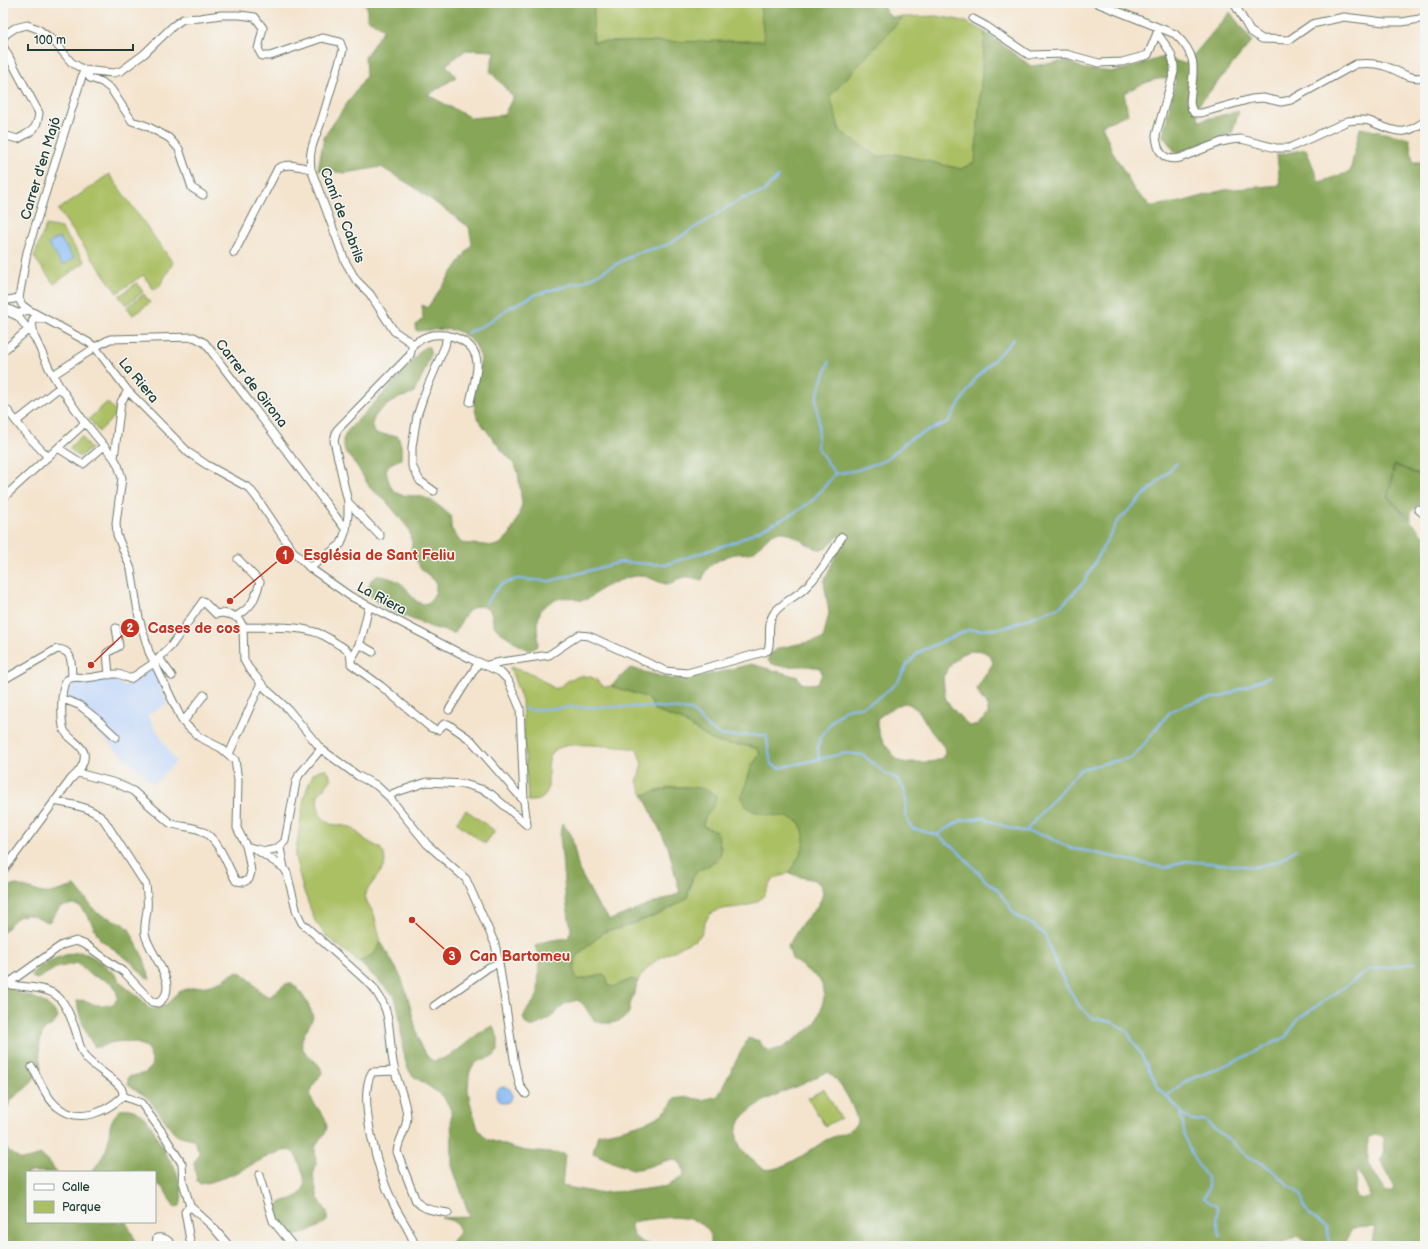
<svg xmlns="http://www.w3.org/2000/svg" width="1428" height="1249" font-family="'Balsamiq Sans',sans-serif">
	<rect width="100%" height="100%" fill="#f6f6f2"/>
	<filter id="ink" filterUnits="userSpaceOnUse"><feTurbulence type="fractalNoise" baseFrequency=".025" numOctaves="2"/><feDisplacementMap in="SourceGraphic" scale="8" xChannelSelector="R" yChannelSelector="G"/><feConvolveMatrix kernelMatrix="1 2 1 2 8 2 1 2 1" color-interpolation-filters="sRGB"/></filter>
	<filter id="wash" filterUnits="userSpaceOnUse"><feTurbulence type="fractalNoise" baseFrequency=".012" numOctaves="4" result="noise"/><feDisplacementMap in="SourceGraphic" scale="16" xChannelSelector="R" yChannelSelector="G"/><feGaussianBlur stdDeviation="0.9" result="paint"/><feColorMatrix in="noise" values="0 0 0 0 0 0 0 0 0 0 0 0 0 0 0 0 0 1.4 0 .05"/><feComposite in="paint" operator="in"/></filter>
	<g filter="url(#wash)">
		<rect width="100%" height="100%" fill="#f4e4ce"/>
		<path fill="#c9dcf9" d="M 152,667 L 168,704 L 147,715 L 176,762 L 154,784 L 112,746 L 68,703 L 67,691 L 71,684 L 112,678 L 124,686 Z"/>
		<path fill="#abbf63" stroke="#657e4c" d="M 594,3 L 760,3 L 765,41 L 593,42 Z
			M 937,16 L 964,21 L 985,32 L 975,162 L 961,169 L 896,154 L 878,157 L 840,131 L 830,96 L 903,17 Z
			M 109,174 L 173,263 L 159,287 L 154,290 L 143,275 L 117,293 L 58,210 Z
			M 46,225 L 61,228 L 85,262 L 54,284 L 34,257 Z
			M 137,283 L 143,292 L 126,305 L 119,296 Z
			M 144,294 L 150,303 L 133,315 L 127,307 Z
			M 107,402 L 118,413 L 99,432 L 89,419 Z
			M 81,436 L 91,449 L 79,457 L 69,448 Z
			M 510,667 L 533,674 L 555,689 C 561,687 564,683 569,680 C 576,676 587,674 595,679 C 598,681 601,685 605,687 L 611,686 L 646,697 L 651,702 L 655,711 L 681,720 L 710,739 L 720,743 L 749,746 L 758,749 L 760,754 L 751,767 L 744,792 L 752,810 C 764,815 792,815 799,822 C 802,826 805,834 805,839 C 805,846 795,867 790,872 C 786,876 777,875 771,882 C 764,892 766,898 752,904 C 739,910 723,905 711,914 C 703,920 705,932 698,938 C 695,941 691,941 688,943 C 666,957 652,957 638,981 L 632,979 L 613,987 L 609,986 L 606,976 L 603,975 L 578,980 C 565,963 584,949 595,940 C 598,938 601,934 605,932 C 609,929 617,929 622,927 C 642,921 664,914 681,902 C 693,895 688,879 698,871 C 701,867 707,865 711,863 C 728,854 720,843 713,830 L 703,826 C 703,815 715,808 716,796 C 708,787 678,785 667,788 C 659,790 651,794 643,795 L 637,782 L 642,764 L 637,750 L 631,748 C 615,747 575,742 561,747 C 532,757 567,803 528,801 L 522,701 Z
			M 325,769 L 329,773 L 331,780 L 318,795 L 317,802 L 320,815 L 330,824 L 351,827 L 367,841 L 380,848 L 384,854 L 385,861 L 384,867 L 368,889 L 365,895 L 367,902 L 374,914 L 381,942 L 374,954 L 359,962 L 327,937 L 315,921 L 303,889 L 295,857 L 304,798 L 308,786 L 313,774 L 319,770 Z
			M 466,810 L 495,831 L 485,844 L 456,822 Z
			M 824,1089 L 841,1118 L 825,1126 L 808,1098 Z"/>
		<path fill="#88a659" stroke="#547246" fill-rule="evenodd" d="M 363,3 L 594,3 L 593,42 L 764,41 L 760,3 L 880,3 L 891,17 L 903,17 L 830,96 L 840,131 L 878,157 L 896,154 L 961,169 L 975,162 L 985,32 L 1031,66 L 1067,61 L 1084,69 L 1115,72 L 1164,57 L 1186,64 L 1230,12 L 1252,41 L 1196,108 L 1199,121 L 1239,111 L 1232,133 L 1176,153 L 1163,136 L 1176,79 C 1158,75 1140,85 1124,93 L 1128,114 L 1102,125 L 1113,153 L 1124,171 L 1134,190 L 1151,206 L 1181,202 L 1224,190 L 1280,185 L 1277,155 L 1306,149 L 1319,182 L 1350,172 L 1360,128 L 1409,138 L 1413,162 L 1425,162 L 1425,477 L 1394,464 L 1387,497 L 1425,536 L 1425,1246 L 1371,1246 L 1375,1227 L 1352,1228 L 1343,1246 L 1315,1246 L 1298,1236 L 1277,1246 L 710,1246 L 710,1232 C 696,1214 672,1217 652,1219 C 645,1220 637,1220 631,1224 C 631,1242 647,1245 661,1246 L 448,1246 L 460,1231 C 457,1221 451,1220 441,1218 L 470,1217 L 452,1166 L 451,1111 C 446,1093 426,1086 412,1075 C 397,1053 405,1021 394,996 L 359,962 L 374,954 L 381,942 L 401,977 L 408,998 L 420,1045 L 428,1057 L 433,1061 C 458,1058 470,1034 493,1026 L 498,1038 L 498,1051 L 494,1056 L 481,1060 L 474,1064 L 471,1069 L 469,1075 L 468,1089 L 470,1102 L 478,1129 L 487,1139 L 514,1148 L 526,1151 L 565,1154 L 562,1186 L 598,1193 L 639,1190 L 667,1186 L 684,1176 C 683,1143 650,1172 633,1169 C 622,1167 604,1158 593,1153 L 598,1134 C 616,1131 651,1124 664,1112 C 669,1109 671,1104 674,1099 L 688,1097 L 702,1100 L 718,1096 L 748,1038 L 760,1041 L 763,1047 L 769,1051 L 782,1048 L 812,1027 L 816,1022 L 821,1010 L 824,997 L 822,985 L 819,979 L 792,959 L 788,946 C 793,938 798,929 803,922 C 811,913 832,895 818,883 C 813,878 807,879 801,877 C 797,876 793,874 789,873 C 799,856 811,842 799,822 C 783,811 744,821 741,795 L 744,792 L 751,767 L 760,754 L 758,749 L 749,746 L 720,743 L 710,739 L 681,720 L 655,711 L 651,702 L 646,697 L 611,686 L 630,668 L 671,679 L 708,675 L 751,664 L 798,677 L 801,683 L 808,684 L 818,683 L 822,674 L 820,668 C 814,667 809,666 803,666 C 792,666 777,669 768,661 L 769,655 L 779,648 L 823,639 L 829,613 L 824,582 L 842,541 L 842,535 C 832,538 829,548 823,549 C 812,551 796,534 784,532 C 769,530 764,544 754,551 C 748,555 742,553 736,554 C 727,555 709,564 705,572 C 704,575 704,577 702,580 C 694,578 687,575 678,579 C 674,581 672,585 667,584 C 657,583 649,575 638,576 C 628,576 610,584 601,589 C 595,593 591,599 583,600 C 579,601 575,599 571,598 C 560,596 549,602 541,609 L 537,624 L 538,645 C 529,657 516,642 508,637 C 504,634 498,632 495,627 C 493,624 492,616 491,612 C 473,595 462,619 455,633 L 452,633 L 431,627 L 392,611 L 379,603 L 371,597 L 369,587 L 371,580 L 377,576 C 384,575 397,580 403,585 C 409,590 411,598 418,602 C 431,609 439,591 435,581 L 420,568 L 411,550 L 412,543 L 409,529 L 386,501 L 370,488 L 357,466 L 346,453 L 343,444 L 343,440 L 346,433 L 351,427 L 390,387 L 422,349 L 425,347 L 429,347 C 430,350 431,353 430,356 C 429,361 417,389 413,393 C 409,396 404,396 399,398 C 387,404 363,419 376,434 L 398,436 L 401,446 L 401,459 C 393,463 384,464 387,475 C 394,505 407,490 428,499 C 435,502 445,511 451,516 L 451,528 L 461,543 L 494,546 L 500,544 L 510,534 L 517,520 L 522,504 L 518,472 L 512,461 L 503,452 L 477,418 L 473,399 L 481,358 L 475,344 L 462,333 L 455,330 L 445,329 L 417,331 L 415,329 L 416,325 L 423,318 L 422,305 L 427,308 L 472,244 L 469,227 L 414,187 L 381,167 L 345,173 L 318,170 L 324,137 L 366,76 L 365,57 L 384,29 L 367,19 L 367,6 ZM 466,50 L 494,51 L 490,71 L 513,97 L 504,115 L 471,118 L 428,95 L 456,77 L 446,65 ZM 977,650 C 985,651 991,655 993,663 L 977,688 C 978,699 990,703 988,715 L 978,724 L 970,726 L 962,719 L 947,702 L 945,696 L 943,677 L 950,666 L 958,657 L 964,653 ZM 904,703 L 909,704 L 919,711 L 931,731 L 944,747 L 945,753 C 941,764 924,762 914,762 C 910,762 906,763 902,762 C 897,761 894,755 891,752 C 884,743 874,731 878,718 L 892,708 ZM 828,1072 C 842,1083 854,1106 858,1123 C 848,1135 836,1134 824,1141 C 811,1150 780,1173 764,1169 C 758,1167 752,1159 748,1155 C 740,1150 735,1138 737,1128 C 743,1106 785,1091 803,1084 C 812,1080 818,1075 828,1072 ZM 1374,1135 L 1383,1136 L 1384,1155 L 1380,1160 L 1395,1187 L 1392,1192 L 1386,1192 L 1368,1164 L 1368,1138 ZM 1356,1169 L 1363,1180 L 1372,1197 L 1358,1199 L 1355,1192 Z
			M 1395,465 L 1425,478 L 1425,499 L 1411,512 L 1411,520 L 1388,497 Z
			M 673,787 C 685,787 707,786 716,795 C 717,808 703,814 703,826 L 716,831 L 718,834 L 721,852 L 719,857 L 715,862 L 696,872 L 691,881 L 687,898 L 681,902 L 661,913 L 621,928 L 605,931 L 583,950 L 577,957 L 574,971 L 578,980 L 603,975 L 606,976 L 609,986 L 613,987 L 632,979 L 638,981 C 636,990 632,997 630,1005 C 629,1009 630,1012 628,1014 C 622,1023 601,1027 593,1019 C 587,1012 586,1004 577,1000 L 564,1004 L 555,1014 L 545,1021 L 532,1027 L 526,1024 L 523,1018 L 526,1011 L 535,1000 L 538,994 L 539,959 L 535,946 C 546,939 556,940 568,938 L 571,931 L 565,893 L 561,844 L 560,836 L 562,823 L 571,834 L 579,870 L 598,905 L 610,920 L 680,893 L 668,847 L 643,795 Z
			M 17,885 L 43,893 L 51,893 L 75,886 L 97,913 L 124,924 L 129,929 L 144,959 L 150,979 L 145,977 L 131,962 L 100,939 L 88,916 L 80,907 L 73,904 L 60,907 L 49,922 C 43,921 39,917 34,916 C 19,911 11,923 3,933 L 3,896 L 10,886 Z
			M 80,952 C 91,953 108,968 116,975 C 118,978 120,982 123,985 C 129,990 136,995 142,1000 C 145,1003 147,1008 151,1009 C 156,1010 166,1005 170,1001 C 173,999 175,994 179,992 C 190,986 205,988 217,983 C 226,980 234,968 244,974 L 262,993 L 269,997 C 275,994 283,983 290,983 C 298,984 312,1010 313,1017 C 311,1025 304,1031 302,1040 C 299,1056 321,1059 322,1073 L 314,1084 L 310,1094 L 313,1102 L 325,1118 L 327,1127 L 325,1134 L 319,1140 L 315,1148 L 316,1164 L 313,1176 L 318,1198 L 327,1212 L 327,1221 C 318,1228 300,1237 289,1235 C 284,1228 272,1213 278,1205 C 281,1201 287,1200 292,1199 C 311,1191 304,1175 298,1160 C 296,1157 294,1152 291,1151 C 280,1147 249,1167 238,1172 C 226,1177 213,1182 200,1184 L 197,1181 L 194,1163 L 199,1155 L 199,1151 L 193,1139 L 176,1135 L 151,1102 L 144,1095 L 128,1085 L 128,1077 L 145,1073 L 151,1068 L 152,1060 L 147,1048 C 138,1041 120,1040 110,1043 C 104,1045 100,1048 95,1047 C 86,1035 79,1017 77,1001 C 84,999 87,1001 93,1004 C 99,1006 106,1005 113,1004 L 118,998 L 116,989 L 111,982 L 90,975 L 77,963 L 56,968 L 37,979 L 32,977 L 32,973 L 35,970 C 48,960 64,954 80,952 Z
			M 3,969 L 15,993 C 31,996 50,1001 58,1017 C 54,1027 50,1024 44,1031 C 37,1040 40,1059 41,1070 L 27,1087 L 12,1099 L 8,1106 L 6,1112 L 4,1133 L 5,1146 L 9,1152 L 21,1160 L 35,1157 L 40,1154 L 50,1163 L 57,1172 L 27,1172 L 27,1222 L 126,1222 L 136,1241 L 134,1246 L 3,1246 Z
			M 122,1109 C 146,1106 155,1134 164,1151 C 166,1156 170,1160 173,1164 C 179,1176 184,1192 180,1206 L 174,1207 L 164,1189 L 159,1185 L 155,1186 L 155,1172 L 92,1172 C 97,1165 103,1157 106,1150 C 112,1134 105,1121 122,1109 Z"/>
		<path fill="#89bbf6" stroke="#547c95" d="M 59,237 L 74,258 L 63,265 L 48,244 Z
			M496 1095a8 8 0 1 1 16 0a8 8 0 1 1-16 0Z"/>
		<g fill="none" stroke-linecap="round" stroke-linejoin="round">
			<path stroke="#89bbf6" stroke-width="2" d="M 467,333 L 486,324 L 507,309 L 537,294 L 585,281 L 637,253 L 667,245 L 741,199 L 763,192 L 778,177
				M 829,362 L 816,398 L 819,425 L 817,447 L 835,474
				M 486,603 L 500,585 L 517,579 L 550,581 L 621,562 L 665,565 L 737,541 L 791,515 L 812,501 L 835,474 L 857,470 L 886,460 L 910,439 L 948,422 L 976,378 L 1014,339
				M 524,709 L 534,710 L 574,707 L 658,707 L 691,710 L 709,728 L 722,736 L 766,735 L 771,764 L 779,768 L 846,753 L 863,755 L 885,773 L 896,778 L 904,789 L 906,799 L 905,816 L 912,828 L 937,835 L 956,849 L 986,881 L 997,889 L 1016,916 L 1033,925 L 1045,935 L 1052,955 L 1068,989 L 1080,1007 L 1093,1018 L 1112,1022 L 1126,1030 L 1141,1054 L 1159,1089 L 1181,1111 L 1185,1138 L 1192,1156 L 1207,1178 L 1209,1187 L 1204,1198 L 1217,1207 L 1217,1218 L 1220,1236
				M 819,759 L 818,746 L 821,737 L 834,719 L 846,709 L 863,706 L 876,700 L 898,682 L 907,665 L 919,652 L 968,630 L 981,630 L 1004,628 L 1061,606 L 1084,582 L 1117,522 L 1177,463
				M 1026,831 L 1047,806 L 1081,769 L 1110,762 L 1131,758 L 1138,752 L 1155,730 L 1171,711 L 1188,704 L 1206,699 L 1221,697 L 1270,676
				M 937,835 L 947,828 L 963,820 L 983,818 L 1008,828 L 1046,836 L 1072,849 L 1087,851 L 1165,868 L 1185,861 L 1255,867 L 1279,861 L 1296,849
				M 1167,1096 L 1184,1082 L 1240,1059 L 1286,1037 L 1298,1019 L 1369,970 L 1416,963
				M 1181,1112 L 1192,1121 L 1204,1120 L 1248,1156 L 1267,1166 L 1302,1196 L 1303,1205 L 1310,1215 L 1326,1227 L 1331,1246"/>
		</g>
	</g>
	<g filter="url(#ink)">
		<g fill="none" stroke-linecap="round" stroke-linejoin="round">
			<g stroke="#6a776a" stroke-width="9">
				<path id="street" d="M 1097,3 L 1175,34 C 1196,54 1195,65 1191,93 C 1190,101 1189,106 1194,113 L 1201,113 L 1251,99 L 1263,98 L 1281,102 L 1291,100 L 1356,64 C 1365,63 1375,63 1384,66 C 1399,70 1409,81 1425,77
					M 1234,3 L 1250,31 L 1262,39 L 1289,40 L 1312,24 L 1344,17 L 1384,22 L 1402,22 L 1425,18
					M 973,19 L 986,26 L 1029,55 L 1066,54 L 1099,63 L 1122,62 L 1148,55 L 1157,33 C 1167,47 1175,55 1174,72 L 1156,135 C 1157,151 1163,162 1180,158 L 1221,142 L 1231,140 L 1241,139 L 1276,148 L 1289,148 L 1348,121 C 1355,120 1363,119 1369,121 C 1380,125 1394,133 1405,131 C 1413,130 1419,125 1425,121
					M 3,39 L 6,34 L 15,28 L 27,25 L 38,29 L 53,40 L 71,62 L 84,70 L 113,73 L 121,71 L 144,54 L 173,26 L 183,19 L 200,18 L 221,15 L 240,15 L 255,17 L 263,28 L 258,49 L 262,56 L 270,56 L 322,38 L 340,42 L 343,50 C 336,73 329,96 322,119 C 316,139 308,147 311,169 L 345,261 L 356,280 L 370,294 L 394,331 L 413,344
					M 3,46 L 39,113 C 37,130 32,131 18,139 L 3,135
					M 84,70 L 90,78 L 102,82 L 111,89 L 132,121 L 147,126 L 169,138 L 179,149 L 192,188 L 203,195
					M 234,253 L 278,168 C 288,162 300,167 311,169
					M 19,298 L 22,305 L 29,310 L 88,342 L 95,347 L 128,391 L 189,453 L 207,465 L 249,488 L 257,498 L 292,550 L 310,568 L 350,596 L 471,659 L 500,672 L 508,680 L 520,708 L 524,801 L 527,825
					M 19,298 L 27,252 L 84,70
					M 3,301 L 19,298
					M 29,310 L 16,314 L 35,338 L 50,370 L 60,387 L 83,420 L 114,458 L 118,465 L 122,478 L 116,523 L 117,535 L 131,569 L 139,618 L 149,652 L 183,722 L 199,737 L 221,748 L 235,760 L 238,780 L 237,828 L 246,846 L 249,859 L 251,872 L 249,879 L 244,882 L 236,881 C 226,864 220,839 200,830 C 190,826 179,827 170,823 L 133,791 L 116,783 L 78,773
					M 34,334 L 32,323 L 33,319 L 43,319
					M 413,344 C 419,340 426,336 433,335 C 451,333 476,341 477,363 C 478,372 472,392 470,402
					M 95,347 L 110,339 L 194,337 L 205,343 L 346,530
					M 3,351 L 29,329
					M 53,375 L 90,351
					M 3,412 L 8,411 L 26,434 L 48,457
					M 17,421 L 60,387
					M 58,448 L 83,464 L 104,446
					M 114,458 L 121,402 L 128,391
					M 434,491 L 420,481 L 412,466 L 412,447 L 417,416 L 424,395 L 445,346 L 447,335
					M 3,498 L 85,423
					M 348,502 L 380,536
					M 1418,509 L 1425,515
					M 310,568 L 341,544 L 346,530 L 348,515 L 348,502 L 334,441 L 337,430 L 410,355 L 413,344
					M 235,617 C 252,608 255,599 260,582 L 238,559
					M 243,627 C 264,628 292,625 311,631 C 320,633 329,638 336,643 C 346,649 352,651 351,664 L 381,686 L 431,728 L 438,730 L 444,724 L 448,724 L 471,740 L 524,801
					M 359,644 L 373,652
					M 159,658 L 172,676
					M 352,658 C 363,642 364,624 369,607
					M 488,665 L 501,662 L 549,655 L 579,635 L 589,636 L 666,671 L 687,673 L 764,652 L 768,650 C 772,638 766,624 774,613 C 780,604 797,596 805,588 C 821,573 830,555 842,537
					M 109,675 L 107,653 L 119,646 L 116,628
					M 3,680 L 57,649 C 74,650 71,664 72,678
					M 63,699 L 79,705 L 97,719 L 116,737
					M 449,710 L 479,662
					M 183,722 L 204,695
					M 229,754 L 261,683
					M 389,797 L 394,793 L 427,782 L 464,784 L 484,790 L 491,794 L 527,825
					M 246,846 C 261,851 274,855 285,841 L 296,782 L 299,775 L 321,749
					M 280,848 L 284,868
					M 257,850 L 284,868 L 287,873 L 297,913 L 302,923 L 373,987 C 379,996 385,1004 387,1015 C 391,1032 390,1050 394,1067 C 397,1083 406,1099 407,1117 C 407,1130 398,1140 397,1152 L 416,1201 C 423,1210 437,1211 448,1213
					M 3,871 L 71,779 C 78,773 86,763 84,753 C 82,744 68,739 64,730 C 61,722 60,686 67,680 C 71,676 79,677 85,678 C 96,678 107,673 118,674 C 122,675 126,677 130,679 L 154,663 L 171,646 L 203,601 L 216,614 L 222,613 L 232,615 L 239,619 L 243,627 L 244,660 L 248,667 L 266,689 L 288,709 L 321,749 L 358,776 L 376,785 L 389,797 L 427,844 L 466,879 L 495,944 L 499,963 L 515,1065 L 520,1086 L 526,1094
					M 434,1006 L 489,967 L 499,963
					M 32,1067 C 39,1079 47,1100 59,1108 C 80,1124 106,1112 123,1096 C 123,1094 123,1092 122,1090 C 120,1082 93,1067 86,1058 C 79,1049 78,1036 74,1026 C 70,1015 65,1002 56,995 C 46,987 23,987 11,985 L 10,982 L 62,945 L 76,941 L 86,945 L 125,973 L 152,1002 L 158,1003 C 183,987 149,954 145,934 C 144,925 146,918 147,910 C 148,901 147,893 146,885 L 104,820 C 90,806 73,805 54,801
					M 395,1071 L 372,1072 C 356,1099 380,1176 393,1203 C 400,1218 410,1229 415,1246
					M 123,1096 L 141,1103 L 162,1132 L 182,1164 L 183,1182 L 190,1206
					M 259,1175 L 273,1221 L 293,1246
					M 190,1206 L 212,1226 L 229,1246
					M 190,1206 L 185,1212 L 191,1246
					M 157,1246 L 156,1243 L 157,1238 C 165,1237 168,1240 173,1246"/>
			</g>
			<g stroke="#6a776a" stroke-width="12">
				<path id="secondary" d="M 3,308 L 16,314"/>
			</g>
			<use href="#street" stroke="#fff" stroke-width="7"/>
			<use href="#secondary" stroke="#fff" stroke-width="10"/>
		</g>
	</g>
	<g text-anchor="middle" stroke-width="3" stroke-linejoin="round" paint-order="stroke">
		<g font-size="14" fill="#1f3d34" stroke="#f6f6f2">
			<text transform="translate(40 168) rotate(-73)" y="5">Carrer d'en Majó</text>
			<text transform="translate(343 215) rotate(69)" y="5">Camí de Cabrils</text>
			<text transform="translate(139 380) rotate(50)" y="5">La Riera</text>
			<text transform="translate(252 383) rotate(52)" y="5">Carrer de Girona</text>
			<text transform="translate(382 598) rotate(28)" y="5">La Riera</text>
		</g>
	</g>
	<path fill="none" stroke="#c8321e" stroke-width="1.5" d="M230 601L285 555M91 665L130 628M412 920L452 956"/>
	<g fill="#c8321e" stroke="#f6f6f2" stroke-width="1.5">
		<circle cx="230" cy="601" r="4"/>
		<circle cx="91" cy="665" r="4"/>
		<circle cx="412" cy="920" r="4"/>
		<circle cx="285" cy="555" r="10"/>
		<circle cx="130" cy="628" r="10"/>
		<circle cx="452" cy="956" r="10"/>
	</g>
	<g font-size="12" text-anchor="middle" font-weight="bold" fill="#fff">
		<text x="285" y="559">1</text>
		<text x="130" y="632">2</text>
		<text x="452" y="960">3</text>
	</g>
	<g font-size="15" text-anchor="middle" font-weight="bold" fill="#c8321e" stroke="#f6f6f2" stroke-width="3" stroke-linejoin="round" paint-order="stroke">
		<text x="379" y="560">Església de Sant Feliu</text>
		<text x="194" y="633">Cases de cos</text>
		<text x="520" y="961">Can Bartomeu</text>
	</g>
	<rect width="1428" height="1249" fill="none" stroke="#f6f6f2" stroke-width="16"/>
	<rect x="26" y="1171" width="130" height="52" fill="#f6f6f2" stroke="#a0aca6"/>
	<rect x="34" y="1184" width="20" height="6" fill="#ffffff" stroke="#a0aca6"/>
	<text x="62" y="1191" font-size="12" fill="#1f3d34">Calle</text>
	<rect x="34" y="1201" width="20" height="12" fill="#abbf63" stroke="#a0aca6"/>
	<text x="62" y="1211" font-size="12" fill="#1f3d34">Parque</text>
	<path d="M28 44v6h105v-6" fill="none" stroke="#1f3d34" stroke-width="2"/>
	<text x="34" y="44" font-size="12" fill="#1f3d34" stroke="#f6f6f2" stroke-width="3" paint-order="stroke">100 m</text>
</svg>
